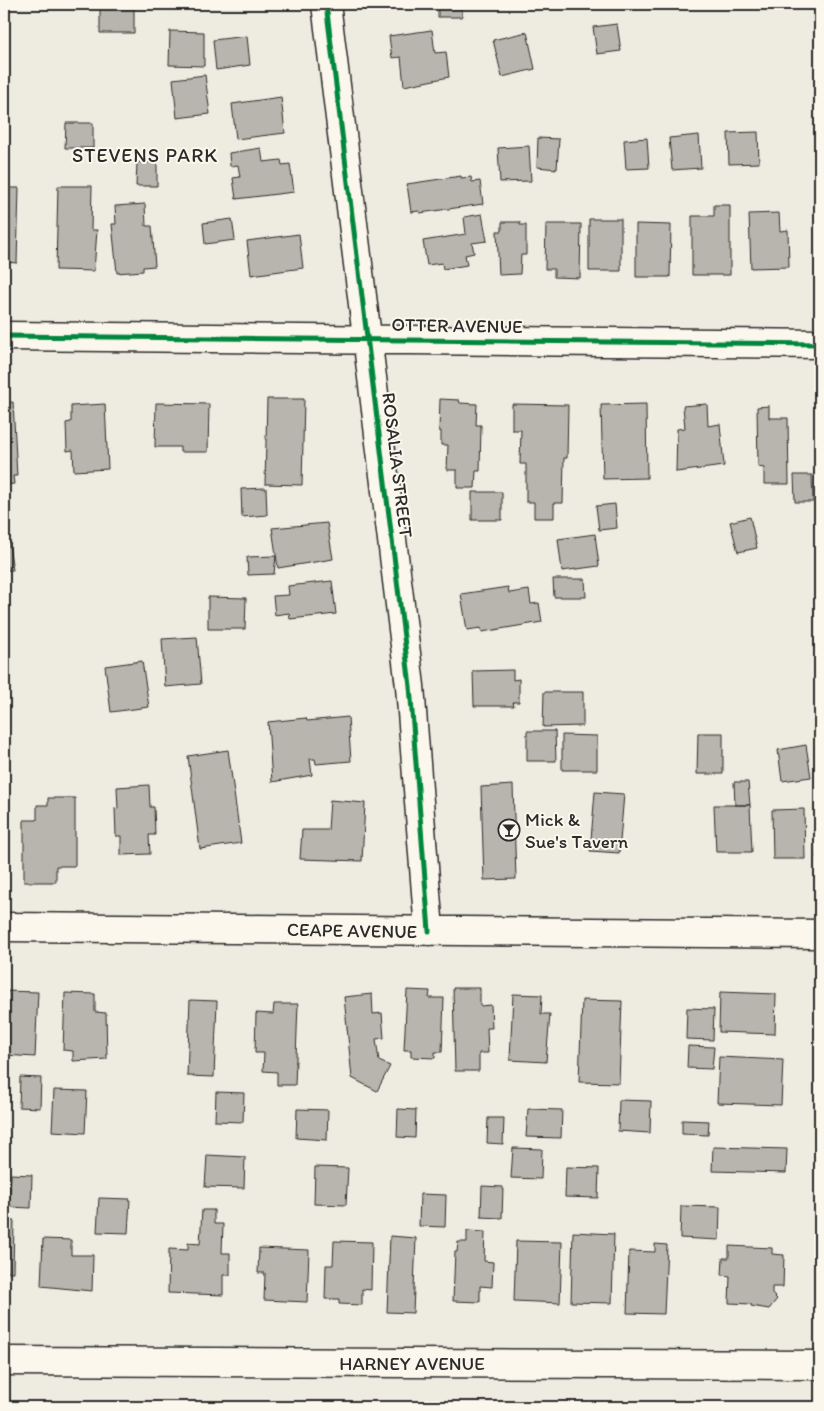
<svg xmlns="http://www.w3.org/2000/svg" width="824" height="1411" font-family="Itim,sans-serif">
	<rect width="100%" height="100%" fill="#eeebe0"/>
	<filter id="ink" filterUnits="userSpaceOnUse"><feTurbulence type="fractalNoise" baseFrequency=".02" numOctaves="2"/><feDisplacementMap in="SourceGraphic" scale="10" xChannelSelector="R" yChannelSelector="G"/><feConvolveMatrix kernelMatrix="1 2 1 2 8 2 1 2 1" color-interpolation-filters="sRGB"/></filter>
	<g filter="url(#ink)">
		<path fill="#b8b5ae" stroke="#2b2b2b" d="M 100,4 L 134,4 L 134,33 L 100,33 Z
			M 438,4 L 462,4 L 462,17 L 438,17 Z
			M 762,4 L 792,4 L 792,9 L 761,9 Z
			M 617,24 L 621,51 L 597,54 L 593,27 Z
			M 432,30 L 435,53 L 446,52 L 449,77 L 404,86 L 401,57 L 392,58 L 389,36 Z
			M 170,31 L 204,32 L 204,66 L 169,65 Z
			M 527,32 L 535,69 L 502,77 L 493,40 Z
			M 247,36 L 250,65 L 216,70 L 213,40 Z
			M 205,75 L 210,114 L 177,118 L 173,79 Z
			M 281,97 L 285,133 L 236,139 L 232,104 Z
			M 66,123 L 93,123 L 93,148 L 65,148 Z
			M 758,132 L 759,163 L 729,164 L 728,133 Z
			M 699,135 L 701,168 L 672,170 L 669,138 Z
			M 538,138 L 559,139 L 557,169 L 537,167 Z
			M 647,138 L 649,168 L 626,169 L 624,140 Z
			M 529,146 L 531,181 L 500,182 L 498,148 Z
			M 261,148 L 263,162 L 281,160 L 282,165 L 290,164 L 294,192 L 236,199 L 233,178 L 240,177 L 238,165 L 230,166 L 229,153 Z
			M 137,162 L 157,163 L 157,186 L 136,186 Z
			M 461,176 L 461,178 L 471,177 L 472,182 L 480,181 L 483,204 L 420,213 L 419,211 L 411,212 L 407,184 Z
			M 58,186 L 92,186 L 91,230 L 97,230 L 94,271 L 56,270 Z
			M 4,188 L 19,188 L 17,263 L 4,262 Z
			M 145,204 L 146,226 L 152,226 L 155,266 L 143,267 L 143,271 L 117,273 L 112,224 L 116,224 L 115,206 Z
			M 714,205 L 730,205 L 730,275 L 692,275 L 692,216 L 714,216 Z
			M 779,213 L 780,231 L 788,230 L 789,267 L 751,268 L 749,214 Z
			M 482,214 L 487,241 L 472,243 L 474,253 L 465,255 L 467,265 L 443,269 L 442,263 L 427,265 L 423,241 L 466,234 L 464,217 Z
			M 232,219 L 235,240 L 205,244 L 203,223 Z
			M 589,219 L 621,219 L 621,271 L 589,271 Z
			M 502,222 L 520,222 L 520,225 L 526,225 L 526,255 L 521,255 L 520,274 L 499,275 L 497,231 L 502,231 Z
			M 546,224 L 581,224 L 580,278 L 554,277 L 554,269 L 545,269 Z
			M 636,224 L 671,225 L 670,277 L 636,277 Z
			M 299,234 L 303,268 L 251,275 L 247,241 Z
			M 267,399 L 304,399 L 302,485 L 265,484 Z
			M 440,399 L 459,400 L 460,403 L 477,404 L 476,425 L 481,425 L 480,471 L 476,471 L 475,488 L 457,488 L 457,470 L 447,470 L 448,445 L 441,445 L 441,431 L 439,431 Z
			M 13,402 L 17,476 L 13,476 L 14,484 L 4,485 L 4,403 Z
			M 156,403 L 209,404 L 208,452 L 180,452 L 180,447 L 155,447 Z
			M 105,404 L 108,469 L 74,471 L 73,450 L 67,451 L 66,423 L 71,422 L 71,406 Z
			M 512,404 L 568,405 L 567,458 L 564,458 L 563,503 L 554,503 L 554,518 L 534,518 L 534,502 L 526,502 L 526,464 L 520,464 L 521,430 L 512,430 Z
			M 646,404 L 647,478 L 603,479 L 601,405 Z
			M 707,404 L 708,426 L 720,424 L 724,466 L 676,472 L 677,429 L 685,428 L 683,406 Z
			M 769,406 L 769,418 L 788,418 L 789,484 L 764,484 L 764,468 L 758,467 L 757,407 Z
			M 794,475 L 812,475 L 813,502 L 795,502 Z
			M 266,488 L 267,515 L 242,517 L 241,489 Z
			M 472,492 L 502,492 L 502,520 L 472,520 Z
			M 615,504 L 617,528 L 599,530 L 596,506 Z
			M 750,517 L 757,548 L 738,552 L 730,522 Z
			M 327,523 L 333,559 L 278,568 L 272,528 Z
			M 595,534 L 599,566 L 562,571 L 558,539 Z
			M 4,539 L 8,539 L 13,570 L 4,570 Z
			M 276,556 L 274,574 L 248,575 L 247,557 Z
			M 553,579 L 585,579 L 586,597 L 554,597 Z
			M 332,581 L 336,614 L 290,619 L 289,613 L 275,615 L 273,596 L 289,595 L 288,586 Z
			M 508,587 L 509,593 L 529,590 L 531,604 L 539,603 L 542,622 L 482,632 L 481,628 L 467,630 L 461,594 Z
			M 208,597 L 246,598 L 245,629 L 208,629 Z
			M 197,637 L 201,684 L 165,687 L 162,639 Z
			M 142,661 L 149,707 L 111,712 L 105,666 Z
			M 513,670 L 513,680 L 519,679 L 519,702 L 513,702 L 514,706 L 474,706 L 473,671 Z
			M 544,692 L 583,692 L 583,726 L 543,727 Z
			M 348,717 L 351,761 L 316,764 L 315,759 L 310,759 L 312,775 L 272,782 L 268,722 L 306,718 L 307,721 Z
			M 527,731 L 555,731 L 556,761 L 527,761 Z
			M 698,733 L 723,733 L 723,774 L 697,774 Z
			M 562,735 L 597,736 L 597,770 L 562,770 Z
			M 806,745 L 811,777 L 782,781 L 778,750 Z
			M 228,750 L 241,843 L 200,849 L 188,756 Z
			M 734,782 L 748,782 L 750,805 L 735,805 Z
			M 149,785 L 150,807 L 154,807 L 155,835 L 149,835 L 150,854 L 121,855 L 121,836 L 116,836 L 115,808 L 118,809 L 117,787 Z
			M 513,785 L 516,879 L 484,880 L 481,787 Z
			M 818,789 L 820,789 L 820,859 L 817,859 Z
			M 595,792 L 624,794 L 619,853 L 590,851 Z
			M 48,798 L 75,798 L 75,866 L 56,866 L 56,882 L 24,882 L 24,820 L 37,820 L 37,805 L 48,805 Z
			M 330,800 L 365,803 L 362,861 L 300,859 L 302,830 L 328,830 Z
			M 714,805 L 750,805 L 752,852 L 716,852 Z
			M 804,809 L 805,859 L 773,859 L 772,810 Z
			M 453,988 L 480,988 L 480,1006 L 491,1005 L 492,1028 L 487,1028 L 488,1053 L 479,1053 L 479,1071 L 455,1071 Z
			M 407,990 L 430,991 L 429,998 L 444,998 L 442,1052 L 435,1052 L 435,1058 L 411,1057 L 411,1050 L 404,1050 Z
			M 4,991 L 38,992 L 35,1057 L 4,1055 Z
			M 720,992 L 776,994 L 775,1034 L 719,1032 Z
			M 65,993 L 95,994 L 95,1012 L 106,1013 L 107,1059 L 73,1061 L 73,1051 L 63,1050 Z
			M 372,994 L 373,1014 L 382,1013 L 384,1038 L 376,1039 L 379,1061 L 390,1066 L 377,1091 L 352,1078 L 344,997 Z
			M 513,994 L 542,995 L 541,1014 L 550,1014 L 546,1062 L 510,1060 Z
			M 190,1000 L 217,1001 L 214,1077 L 187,1076 Z
			M 582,1000 L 622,1001 L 619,1083 L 579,1082 Z
			M 274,1004 L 298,1004 L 295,1085 L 277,1085 L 277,1072 L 263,1071 L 264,1053 L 255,1053 L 256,1013 L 273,1014 Z
			M 687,1008 L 714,1009 L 713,1040 L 686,1039 Z
			M 688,1046 L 714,1047 L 712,1069 L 687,1068 Z
			M 719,1057 L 783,1060 L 781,1105 L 717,1103 Z
			M 20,1077 L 41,1078 L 40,1108 L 19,1107 Z
			M 54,1090 L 87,1091 L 85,1133 L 52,1131 Z
			M 216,1092 L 244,1093 L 243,1122 L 215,1121 Z
			M 619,1100 L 651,1101 L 650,1133 L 618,1131 Z
			M 297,1109 L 328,1110 L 327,1140 L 296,1138 Z
			M 398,1109 L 416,1110 L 415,1138 L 397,1137 Z
			M 528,1109 L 562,1110 L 561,1138 L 526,1137 Z
			M 488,1118 L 504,1118 L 503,1144 L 487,1143 Z
			M 682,1120 L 709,1121 L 708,1135 L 682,1134 Z
			M 713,1147 L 787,1149 L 786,1173 L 712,1171 Z
			M 513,1148 L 542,1149 L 541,1179 L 511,1178 Z
			M 207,1155 L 245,1157 L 244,1188 L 205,1187 Z
			M 315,1167 L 348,1168 L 346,1205 L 314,1204 Z
			M 566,1167 L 599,1168 L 598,1198 L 565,1197 Z
			M 11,1174 L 32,1175 L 31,1208 L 9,1207 Z
			M 482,1186 L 503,1187 L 502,1218 L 481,1217 Z
			M 420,1194 L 446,1195 L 445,1227 L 419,1226 Z
			M 99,1198 L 130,1199 L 128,1233 L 97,1232 Z
			M 681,1206 L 720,1207 L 719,1240 L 680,1238 Z
			M 202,1210 L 214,1210 L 214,1224 L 223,1224 L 222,1253 L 230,1253 L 230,1275 L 223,1275 L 223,1295 L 168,1293 L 169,1249 L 188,1250 L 188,1243 L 200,1244 Z
			M 4,1221 L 14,1221 L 13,1272 L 7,1272 L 6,1299 L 4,1299 Z
			M 467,1231 L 485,1232 L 484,1261 L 493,1262 L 492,1287 L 480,1286 L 480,1302 L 453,1301 L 455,1252 L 457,1252 L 458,1242 L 467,1242 Z
			M 573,1232 L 614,1234 L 612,1303 L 571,1302 Z
			M 390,1236 L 416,1238 L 413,1313 L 387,1312 Z
			M 43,1239 L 71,1240 L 71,1255 L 93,1255 L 92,1291 L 41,1286 Z
			M 334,1241 L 372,1242 L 371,1290 L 362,1289 L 362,1305 L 339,1304 L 339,1299 L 325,1299 L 326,1265 L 333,1265 Z
			M 516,1241 L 562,1242 L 560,1303 L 514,1301 Z
			M 655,1244 L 667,1245 L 664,1314 L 627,1313 L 629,1251 L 655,1252 Z
			M 729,1246 L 772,1248 L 772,1254 L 784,1255 L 783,1287 L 772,1287 L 772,1294 L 777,1299 L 769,1309 L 751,1306 L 751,1304 L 729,1303 L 730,1276 L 722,1275 L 723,1258 L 729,1258 Z
			M 259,1248 L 309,1250 L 307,1302 L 264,1300 L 265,1273 L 258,1273 Z"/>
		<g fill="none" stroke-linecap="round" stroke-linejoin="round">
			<g stroke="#2b2b2b" stroke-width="31">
				<path id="minor" d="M 326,4 L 410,686 L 429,931
					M 4,336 L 820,344
					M 4,927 L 820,934
					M 4,1361 L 820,1365"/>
			</g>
			<use href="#minor" stroke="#fbf7ec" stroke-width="28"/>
			<g stroke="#fbf7ec" stroke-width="8">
				<path id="cycleway" d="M 326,4 L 410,686 L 429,931
					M 4,336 L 820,344"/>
			</g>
			<use href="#cycleway" stroke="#00873e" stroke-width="5"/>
		</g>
	</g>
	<defs>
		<g id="bar-ring" transform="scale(1.125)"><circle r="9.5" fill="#fbf7ec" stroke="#2b2b2b" stroke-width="1.5"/><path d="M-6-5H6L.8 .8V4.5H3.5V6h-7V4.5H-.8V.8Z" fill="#2b2b2b"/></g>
	</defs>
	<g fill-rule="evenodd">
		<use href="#bar-ring" x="509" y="830"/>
	</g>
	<g text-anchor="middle" stroke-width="4" stroke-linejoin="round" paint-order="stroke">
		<g font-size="19" fill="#2b2b2b" stroke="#fbf7ec">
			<text transform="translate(457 325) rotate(1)" y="7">OTTER AVENUE</text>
			<text transform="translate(398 465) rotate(83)" y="7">ROSALIA STREET</text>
			<text transform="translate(352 930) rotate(1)" y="7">CEAPE AVENUE</text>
			<text x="412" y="1370">HARNEY AVENUE</text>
		</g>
		<g font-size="19" fill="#2b2b2b" stroke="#fbf7ec" text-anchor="start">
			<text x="525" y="826">Mick &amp;<tspan x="525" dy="22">Sue's Tavern</tspan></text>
		</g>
		<g font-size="20" letter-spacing="1" fill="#2b2b2b" stroke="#fbf7ec">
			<text x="145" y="162">STEVENS PARK</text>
		</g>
	</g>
	<rect width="824" height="1411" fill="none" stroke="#fbf7ec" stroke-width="20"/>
	<rect x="10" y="10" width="804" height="1391" fill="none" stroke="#2b2b2b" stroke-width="2" filter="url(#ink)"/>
</svg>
